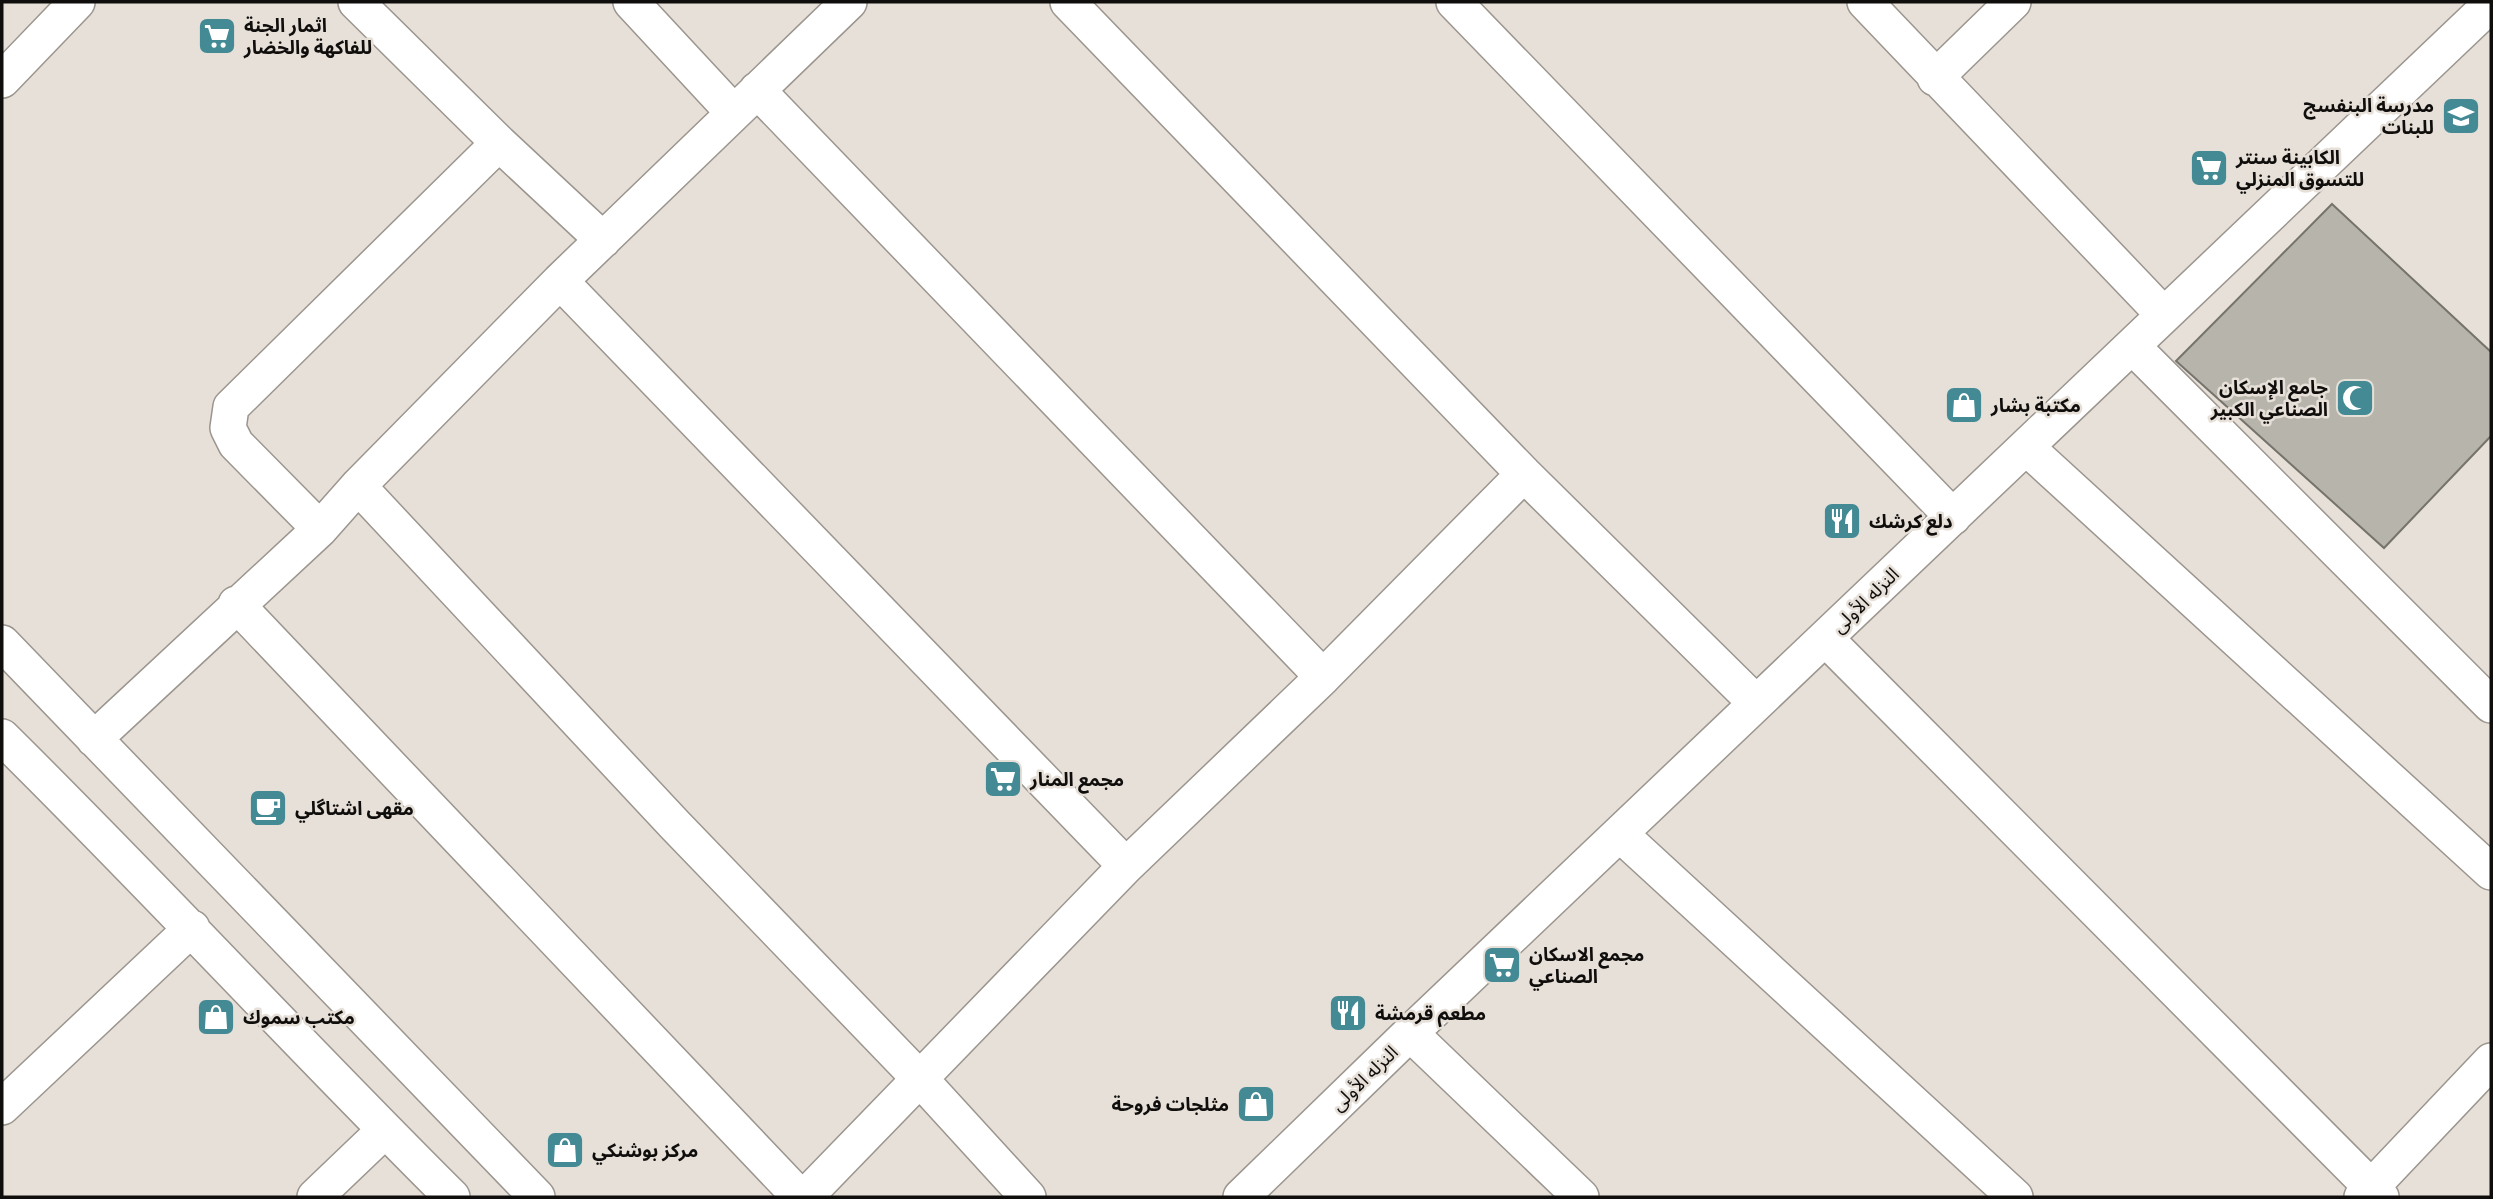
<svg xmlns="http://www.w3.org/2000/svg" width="2493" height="1199" font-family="Signika,'Noto Sans Arabic',sans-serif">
	<rect width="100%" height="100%" fill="#e7e0d9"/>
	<path fill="#b6b4ab" stroke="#75736b" stroke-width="2" d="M 2332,204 L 2491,352 L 2491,436 L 2384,548 L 2176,361 Z"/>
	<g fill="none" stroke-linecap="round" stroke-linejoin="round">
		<g stroke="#9b958e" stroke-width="38">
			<path id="minor" d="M 356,2 L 499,143 L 603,240
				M 631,2 L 734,113
				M 1068,2 L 1524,474 L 1756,703
				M 1454,2 L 1953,517
				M 1865,2 L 2163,314
				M 1935,78 L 2013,2
				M 2,80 L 77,2
				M 757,90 L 1323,677
				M 560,281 L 1126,866
				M 2132,346 L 2491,705
				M 2026,447 L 2491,872
				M 358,486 L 675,825 L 921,1080 L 1028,1197
				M 320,529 L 236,444 L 228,428 L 231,407 L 499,143
				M 236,604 L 800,1197
				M 1825,638 L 2381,1197
				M 2,643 L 537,1197
				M 2,737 C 155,888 300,1046 452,1197
				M 94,739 L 320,529 L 358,486 L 560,281 L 849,2
				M 1620,834 L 2015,1197
				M 1410,1033 L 1581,1197
				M 2,1107 L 192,928
				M 315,1197 L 385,1130
				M 805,1197 L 1126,866 L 1323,677 L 1524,474
				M 1241,1197 L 1410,1033 L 2491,4
				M 2362,1197 L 2491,1061"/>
		</g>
		<use href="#minor" stroke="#fff" stroke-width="35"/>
	</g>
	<defs>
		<g id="supermarket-square" transform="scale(2.0125)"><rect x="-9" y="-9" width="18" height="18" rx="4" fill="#448a95" stroke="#e7e0d9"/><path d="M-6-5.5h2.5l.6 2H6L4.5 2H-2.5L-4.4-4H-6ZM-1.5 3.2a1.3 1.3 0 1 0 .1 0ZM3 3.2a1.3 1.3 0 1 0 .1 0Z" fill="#fff"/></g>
		<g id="school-square" transform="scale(2.0125)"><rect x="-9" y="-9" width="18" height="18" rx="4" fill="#448a95" stroke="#e7e0d9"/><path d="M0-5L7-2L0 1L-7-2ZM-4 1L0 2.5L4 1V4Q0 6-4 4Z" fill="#fff"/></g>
		<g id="mosque-square" transform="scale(2.0125)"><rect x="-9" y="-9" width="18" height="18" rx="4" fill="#448a95" stroke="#e7e0d9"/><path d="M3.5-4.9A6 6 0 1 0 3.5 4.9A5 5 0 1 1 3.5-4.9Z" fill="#fff"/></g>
		<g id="shop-square" transform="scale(2.0125)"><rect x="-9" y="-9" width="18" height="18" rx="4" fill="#448a95" stroke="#e7e0d9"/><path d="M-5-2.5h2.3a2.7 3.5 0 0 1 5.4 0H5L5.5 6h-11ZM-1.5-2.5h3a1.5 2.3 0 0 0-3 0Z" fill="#fff"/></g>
		<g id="restaurant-square" transform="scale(2.0125)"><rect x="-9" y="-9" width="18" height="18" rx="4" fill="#448a95" stroke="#e7e0d9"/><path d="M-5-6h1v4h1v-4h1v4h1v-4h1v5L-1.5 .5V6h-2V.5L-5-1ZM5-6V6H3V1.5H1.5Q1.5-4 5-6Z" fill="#fff"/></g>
		<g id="cafe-square" transform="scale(2.0125)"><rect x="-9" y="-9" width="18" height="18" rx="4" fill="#448a95" stroke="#e7e0d9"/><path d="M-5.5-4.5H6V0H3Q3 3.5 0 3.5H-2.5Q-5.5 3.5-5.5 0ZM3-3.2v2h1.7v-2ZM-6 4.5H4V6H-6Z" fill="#fff"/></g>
	</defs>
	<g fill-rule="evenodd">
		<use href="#supermarket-square" x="217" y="36"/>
		<use href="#school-square" x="2461" y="116"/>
		<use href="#supermarket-square" x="2209" y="168"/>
		<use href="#mosque-square" x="2355" y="398"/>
		<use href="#shop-square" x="1964" y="405"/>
		<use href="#restaurant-square" x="1842" y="521"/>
		<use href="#supermarket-square" x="1003" y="779"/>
		<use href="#cafe-square" x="268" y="808"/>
		<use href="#supermarket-square" x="1502" y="965"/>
		<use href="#restaurant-square" x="1348" y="1013"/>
		<use href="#shop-square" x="216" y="1017"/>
		<use href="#shop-square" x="1256" y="1104"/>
		<use href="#shop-square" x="565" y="1150"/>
	</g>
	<g text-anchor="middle" stroke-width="5" stroke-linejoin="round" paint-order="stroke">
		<g font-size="19" font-weight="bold" fill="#100e0c" stroke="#e7e0d9" text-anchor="start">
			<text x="244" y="32">اثمار الجنة<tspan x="244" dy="22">للفاكهة والخضار</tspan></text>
			<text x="2434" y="112" text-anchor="end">مدرسة البنفسج<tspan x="2434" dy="22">للبنات</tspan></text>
			<text x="2236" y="164">الكابينة سنتر<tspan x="2236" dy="22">للتسوق المنزلي</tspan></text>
			<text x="2328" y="394" text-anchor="end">جامع الإسكان<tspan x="2328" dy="22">الصناعي الكبير</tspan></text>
			<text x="1991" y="412">مكتبة بشار</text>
			<text x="1869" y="528">دلع كرشك</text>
			<text x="1030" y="786">مجمع المنار</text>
			<text x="295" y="815">مقهى اشتاگلي</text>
			<text x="1529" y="961">مجمع الاسكان<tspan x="1529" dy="22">الصناعي</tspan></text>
			<text x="1375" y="1020">مطعم قرمشة</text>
			<text x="243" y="1024">مكتب سموك</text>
			<text x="1229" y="1111" text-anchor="end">مثلجات فروحة</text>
			<text x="592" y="1157">مركز بوشنكي</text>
		</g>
		<g font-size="19" fill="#100e0c" stroke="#e7e0d9">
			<text transform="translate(1865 600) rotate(-44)" y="7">النزله الأولى</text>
			<text transform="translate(1364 1078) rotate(-44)" y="7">النزله الأولى</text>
		</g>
	</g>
	<rect width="2493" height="1199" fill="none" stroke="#100e0c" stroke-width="7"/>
</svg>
